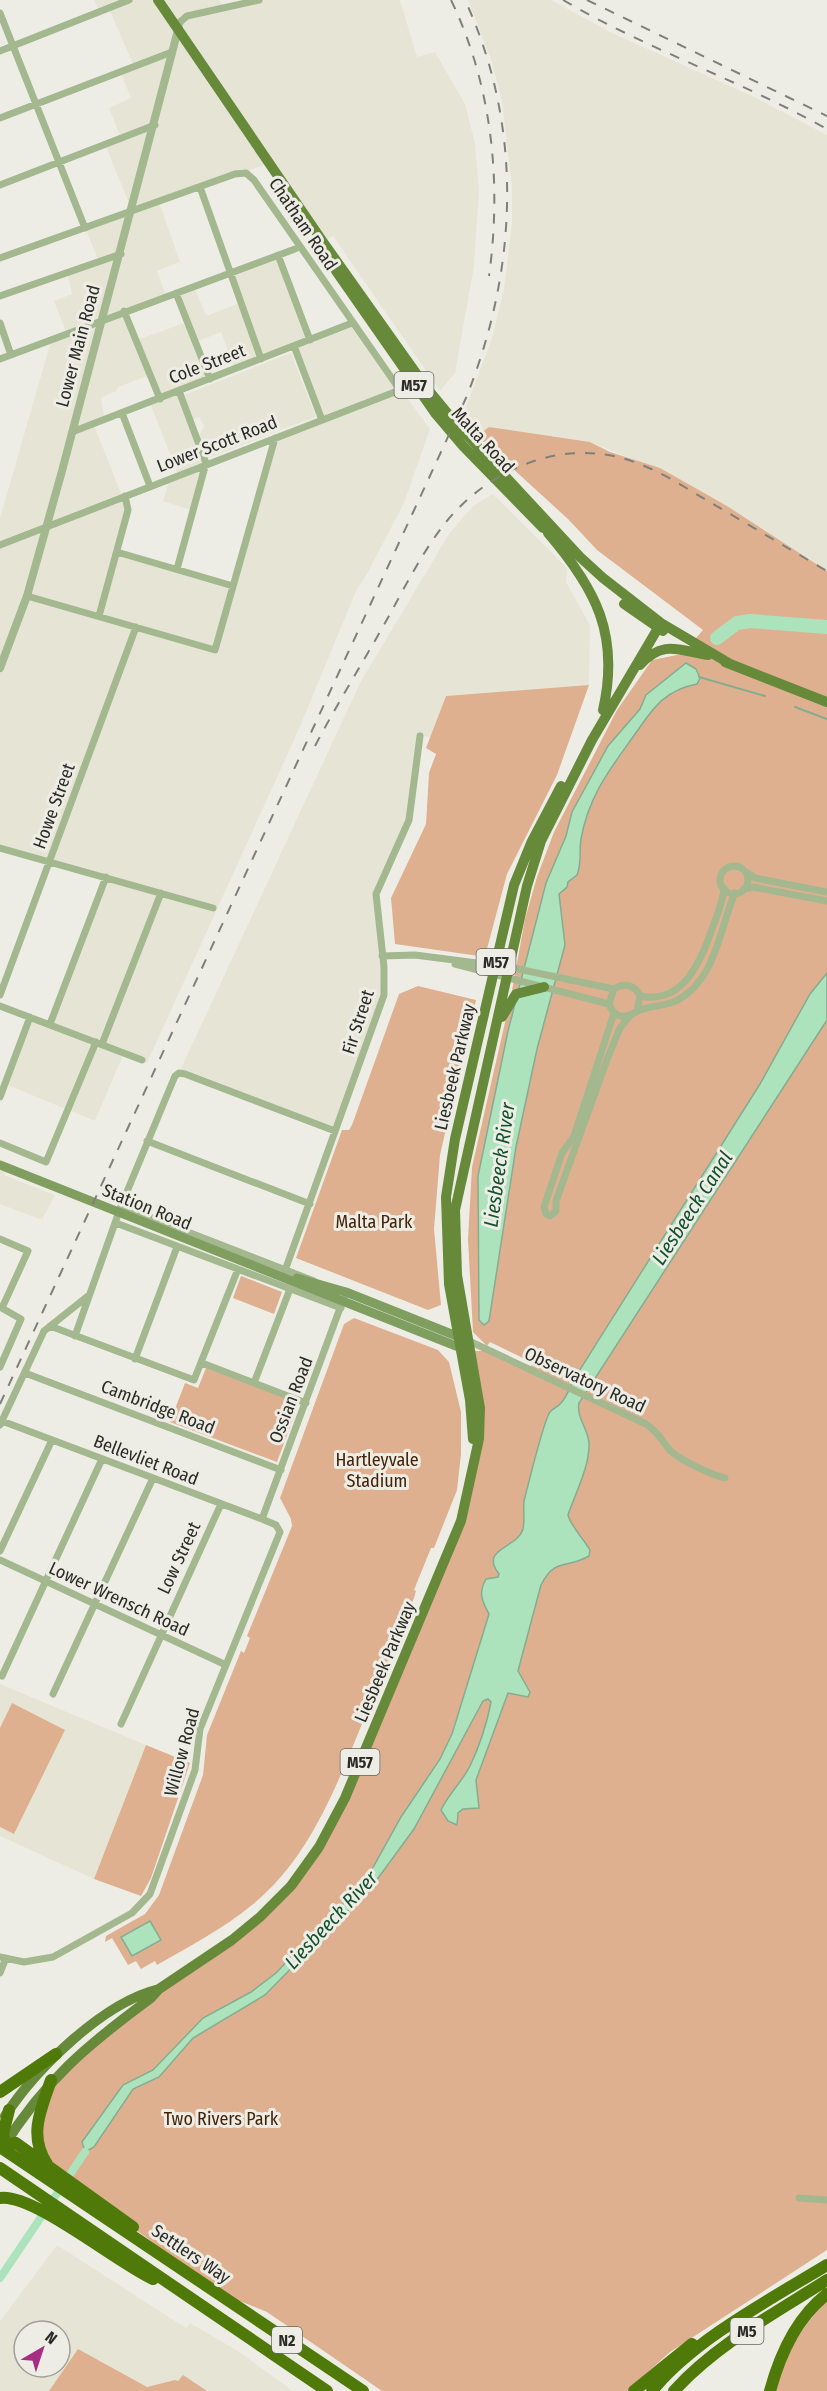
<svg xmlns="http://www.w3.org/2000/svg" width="827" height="2391" font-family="'Fira Sans Condensed',sans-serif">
	<rect width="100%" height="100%" fill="#eeede5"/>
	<path fill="#e6e5d5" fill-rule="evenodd" d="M 94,0 L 219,0 L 225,8 L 259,0 L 400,0 L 417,57 L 435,52 L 465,104 L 475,143 L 479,191 L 474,266 L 455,373 L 440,391 L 333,236 L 323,242 L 270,163 L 159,202 L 180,262 L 157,271 L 166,296 L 125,311 L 137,340 L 187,322 L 176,293 L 194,286 L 206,316 L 240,303 L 230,273 L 278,255 L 310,340 L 352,323 L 430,429 L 404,503 L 367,574 L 357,589 L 299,729 L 147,1063 L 124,1053 L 95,1121 L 5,1084 L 30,1017 L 50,1025 L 105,877 L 0,848 L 0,518 L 51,341 L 67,335 L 54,301 L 72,294 L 67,273 L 99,262 L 85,228 L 132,211 L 105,144 L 121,138 L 109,108 L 131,98 L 120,71 L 134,66 L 109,9 L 100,12 ZM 221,332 L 235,369 L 294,347 L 322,420 L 275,438 L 233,586 L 117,552 L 127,502 L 122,496 L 94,425 L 105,420 L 101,398 L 116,391 L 118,387 L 150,375 L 160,398 L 150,403 L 178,474 L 170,478 L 163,501 L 194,511 L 206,463 L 179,392 L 210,379 L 196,342 Z
		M 468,0 L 551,0 L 610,32 L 752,96 L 827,135 L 827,571 L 727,506 L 620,454 L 590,442 L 489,427 L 477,436 L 462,418 L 492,338 L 504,289 L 512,222 L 512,187 L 502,101 L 492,62 Z
		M 291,353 L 316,417 L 267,435 L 265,434 L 266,436 L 208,458 L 199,436 L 204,426 L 199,417 L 193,419 L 184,395 Z
		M 493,494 L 567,568 L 566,582 L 590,625 L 589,685 L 447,696 L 431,737 L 420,736 L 411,809 L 378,887 L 385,983 L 335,1131 L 179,1073 L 360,683 L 449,534 L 473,506 Z
		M 0,1165 L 11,1169 L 4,1175 L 55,1195 L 42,1220 L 0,1204 Z
		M 0,1684 L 146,1745 L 94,1879 L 0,1836 Z
		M 57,2245 L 186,2328 L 190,2323 L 238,2351 L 293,2391 L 0,2391 L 0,2321 ZM 24,2331 L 60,2331 L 60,2367 L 24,2367 Z"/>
	<path fill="#dfb090" d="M 489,427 L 590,442 L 610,452 L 660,468 L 727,506 L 827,571 L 827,2250 L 670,2352 L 627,2391 L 382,2391 L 267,2312 L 212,2290 L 151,2241 L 76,2186 L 40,2153 L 37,2124 L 65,2066 L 247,1928 L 319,1847 L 445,1563 L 475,1451 L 471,1351 L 487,1351 L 529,1370 L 533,1363 L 490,1342 L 487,1346 L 473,1332 L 468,1239 L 472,1167 L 511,996 L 525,919 L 537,877 L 554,832 L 617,710 L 652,660 L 682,654 L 703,630 L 597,550 L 568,519 L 477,436 Z
		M 589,685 L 557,775 L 507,874 L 487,949 L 479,956 L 395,944 L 391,898 L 426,824 L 429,773 L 436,754 L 426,748 L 446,696 Z
		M 418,986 L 476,1000 L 440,1155 L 434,1229 L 441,1305 L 428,1310 L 296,1258 L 342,1130 L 349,1130 L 352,1125 L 399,994 Z
		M 241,1276 L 282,1292 L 274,1314 L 233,1298 Z
		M 354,1318 L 438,1350 L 449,1362 L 461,1412 L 461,1454 L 457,1490 L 434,1548 L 431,1548 L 414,1590 L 416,1591 L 414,1598 C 397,1640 379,1682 362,1724 C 335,1789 309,1859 252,1905 C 223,1929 188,1947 157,1965 L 155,1961 L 141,1969 L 136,1961 L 128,1965 L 112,1938 L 105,1942 L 106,1936 L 145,1914 L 159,1895 L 203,1775 L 207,1735 L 241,1651 L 244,1653 L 250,1638 L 247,1636 L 292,1526 L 291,1519 L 280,1498 L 344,1324 Z
		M 206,1368 L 299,1403 L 277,1462 L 170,1422 L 185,1383 L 198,1388 Z
		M 12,1703 L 65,1730 L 14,1834 L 0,1827 L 0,1728 Z
		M 146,1745 L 190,1763 L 151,1878 L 141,1896 L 94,1879 Z
		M 827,2301 L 827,2391 L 775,2391 C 785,2357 801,2326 827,2301 Z
		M 78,2349 L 147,2387 L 175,2380 L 178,2381 L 183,2375 L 207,2391 L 49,2391 Z"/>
	<path fill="#ace3bd" stroke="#85ac90" stroke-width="1.5" d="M 686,663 L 696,669 L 700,678 L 697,684 C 660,691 650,714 630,741 C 607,773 588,799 581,839 C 579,851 582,863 577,875 L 568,882 L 567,887 L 559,894 L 565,945 L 537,1049 L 516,1147 L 489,1321 L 484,1325 L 479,1320 L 478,1176 L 508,1031 L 546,883 L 566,836 L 572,812 L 608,746 L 640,709 L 646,695 Z
		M 827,973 L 827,1020 L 579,1403 C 576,1417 588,1429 589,1443 C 590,1466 575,1494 568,1515 C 571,1527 584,1539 590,1550 L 589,1556 C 567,1569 555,1557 541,1585 L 518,1671 L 530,1692 L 528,1697 L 508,1693 L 476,1780 L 479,1808 L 463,1809 L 458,1813 L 457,1825 L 448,1821 L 441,1810 C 449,1793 462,1782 470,1766 C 479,1747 487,1723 491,1702 L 488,1699 L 483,1701 L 414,1829 L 373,1885 L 265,1995 L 193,2038 L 159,2077 L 133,2089 L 94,2147 L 85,2152 L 82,2142 L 123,2085 L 153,2070 L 203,2018 L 251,1992 L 276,1973 L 366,1880 L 401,1817 L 440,1759 L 452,1734 L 489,1614 C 482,1601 478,1593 486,1579 L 498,1577 L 499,1574 C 479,1548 517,1549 523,1529 C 525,1520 523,1510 524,1501 C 527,1489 545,1418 550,1412 C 553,1408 558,1407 561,1403 C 567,1397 570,1387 574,1379 L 760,1084 L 810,994 Z
		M 150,1921 L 161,1940 L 132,1956 L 121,1937 Z"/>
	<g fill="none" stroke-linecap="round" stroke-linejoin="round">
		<path stroke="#85ac90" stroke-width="2" d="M 699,677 L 765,696
			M 795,707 L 827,719"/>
		<path stroke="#ace3bd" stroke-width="8" d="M 0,2278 L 85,2152"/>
		<path stroke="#ace3bd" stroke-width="14" d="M 717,638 L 737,623 L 750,621 L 827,627"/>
		<path stroke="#a3b88f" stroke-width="7" d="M 0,13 L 85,228
			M 178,30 L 180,22 L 187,16 L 259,0
			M 0,51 L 129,0
			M 0,118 L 172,52
			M 0,185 L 155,125
			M 200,187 L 261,359
			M 278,255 L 310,340
			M 0,258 L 235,174 L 246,173 L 254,180 L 400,390 L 0,545
			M 176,293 L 210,379
			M 0,296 L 121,254
			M 124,311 L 160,399
			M 0,323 L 11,355
			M 294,346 L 322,420
			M 0,359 L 295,249
			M 179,391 L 206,463
			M 122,413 L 150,486
			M 72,432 L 352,323
			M 117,552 L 233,586
			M 177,569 L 206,463
			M 27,596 L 215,650 L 275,438
			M 99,616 L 128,510 L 125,496
			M 0,848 L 213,908
			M720 880a14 14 0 1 1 28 0a14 14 0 1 1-28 0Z
			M 746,872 L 755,878 L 827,892
			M 744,889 L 753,887 L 827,901
			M 382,956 L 415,955 L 508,967 L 614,989
			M 455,964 L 609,1004
			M 0,995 L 136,627
			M 640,996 C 683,1005 701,961 712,929 C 717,916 723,902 724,888
			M 0,1006 L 142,1060
			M 637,1011 L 640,996 C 635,985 624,982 614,989 L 609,1004 C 615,1020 626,1018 638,1011 C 650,1005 665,1007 678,1000 C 716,979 719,930 735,893
			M 614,1013 L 574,1136 L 562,1153 L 544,1207 L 546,1214 L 550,1216 L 556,1211 L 556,1201 L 608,1057 L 620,1028 L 629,1017
			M 50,1024 L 106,877
			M 102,1044 L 161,893
			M 0,1097 L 30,1017
			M 147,1141 L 310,1204
			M 0,1143 L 46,1162 L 96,1042
			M 121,1206 L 314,1281
			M 116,1223 L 341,1308
			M 0,1239 L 28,1251 L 2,1308
			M 283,1276 L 384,995 L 384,967 L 376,894 L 409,820 L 420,736
			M 0,1307 L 21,1319 L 0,1367
			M 50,1326 L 194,1380 L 238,1269
			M 75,1336 L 121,1206 L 175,1076 L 179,1073 L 185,1074 L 335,1131
			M 469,1341 L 646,1424 C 657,1431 661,1439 669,1449 C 677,1459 712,1475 725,1478
			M 135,1359 L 177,1247
			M 202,1363 L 306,1403
			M 25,1373 L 281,1470
			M 254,1383 L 290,1289
			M 0,1425 L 44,1331 L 88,1296
			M 262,1519 L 346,1292
			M 0,1551 L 52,1440
			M 0,1560 L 226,1665
			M 2,1676 L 102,1459
			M 53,1694 L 153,1478
			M 121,1724 L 221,1504
			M 0,1957 L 24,1962 L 53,1957 L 132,1913 L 150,1894 L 195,1770 L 200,1729 L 280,1532 L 276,1525 L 262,1519 L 2,1421
			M 0,1973 L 6,1958
			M 799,2198 L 827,2200"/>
		<path stroke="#a3b88f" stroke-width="8" d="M 0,668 L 27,596 L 62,471 L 178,30"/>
		<path stroke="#7f9e5f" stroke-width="9" d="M 0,1165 L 466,1350
			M 297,1278 L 346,1292 L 464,1339"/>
		<path stroke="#668a3a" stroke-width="10" d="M 158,0 L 323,242 L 425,386 L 453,420 L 580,557 L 603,578 L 661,623 L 732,665
			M 329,256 L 336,271 L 435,413 L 463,446 L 543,528
			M 548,533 C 596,589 620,635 603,710
			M 624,604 L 663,631
			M 725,662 L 827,702
			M 640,665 C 663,639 680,651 708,655
			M 502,1017 L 516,994 L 544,987
			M 473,1439 L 470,1400 L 449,1284 L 446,1197 L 455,1139 L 514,885 L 532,841 L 561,786
			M 5,2116 C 36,2069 102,2003 159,1989
			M 2,2149 C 44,2081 87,2045 151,1998 L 159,1989 L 232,1940 L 260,1917 L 291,1886 L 319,1847 L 345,1798 L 461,1521 L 479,1439 L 480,1408 L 457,1275 L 455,1210 L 527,886 L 541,841 L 592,740 L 661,623"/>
		<path stroke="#4f7908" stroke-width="12" d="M 0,2092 L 56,2054
			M 0,2146 L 16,2143 L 133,2227
			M 0,2147 L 363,2391
			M 6,2151 L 3,2134 L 9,2110
			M 47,2164 C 28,2135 41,2110 51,2080
			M 0,2168 L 327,2391
			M 0,2198 C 33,2193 116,2262 153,2279
			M 634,2391 L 692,2344
			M 652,2391 C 693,2340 771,2299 827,2265
			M 674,2391 C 717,2344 774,2314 827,2280
			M 770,2391 C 780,2354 796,2318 827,2294"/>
		<path stroke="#80807a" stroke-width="2" stroke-dasharray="10 10" stroke-linecap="butt" d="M 451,0 C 492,85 502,182 489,276
			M 563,0 C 647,49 741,81 827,129
			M 587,0 L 827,116
			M 315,746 C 337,704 362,664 385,623 C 404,589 422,552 446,522 C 492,466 568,436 637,463 C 664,473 689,490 713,504 C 751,526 789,549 827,571
			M 0,1404 L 466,398 C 518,269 524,128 465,0"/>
	</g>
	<g text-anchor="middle" stroke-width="6" stroke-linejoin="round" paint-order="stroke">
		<g fill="#eeede5" stroke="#666560" stroke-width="1.5">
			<rect x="394.5" y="372" width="39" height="26" rx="4.5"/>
			<rect x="476.5" y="949" width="39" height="26" rx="4.5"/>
			<rect x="340.5" y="1749" width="39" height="26" rx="4.5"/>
			<rect x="730.5" y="2318" width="33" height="26" rx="4.5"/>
			<rect x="272" y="2327" width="30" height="26" rx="4.5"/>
		</g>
		<g font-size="16" font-weight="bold" fill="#2b2b27">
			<text x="414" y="391">M57</text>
			<text x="496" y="968">M57</text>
			<text x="360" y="1768">M57</text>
			<text x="747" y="2337">M5</text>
			<text x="287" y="2346">N2</text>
		</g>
		<g font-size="18" fill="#2b2b27" stroke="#eeede5">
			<text transform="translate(303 224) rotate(56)" y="6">Chatham Road</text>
			<text transform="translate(78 346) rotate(-75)" y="6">Lower Main Road</text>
			<text transform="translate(207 364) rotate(-21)" y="6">Cole Street</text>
			<text transform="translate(483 440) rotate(47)" y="6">Malta Road</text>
			<text transform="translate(217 444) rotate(-21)" y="6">Lower Scott Road</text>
			<text transform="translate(54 806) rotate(-70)" y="6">Howe Street</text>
			<text transform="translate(358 1022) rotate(-72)" y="6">Fir Street</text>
			<text transform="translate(455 1067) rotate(-77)" y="6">Liesbeek Parkway</text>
			<text transform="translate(147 1207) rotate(22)" y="6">Station Road</text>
			<text transform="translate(585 1380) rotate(25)" y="6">Observatory Road</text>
			<text transform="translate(291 1400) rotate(-69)" y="6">Ossian Road</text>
			<text transform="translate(158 1407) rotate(21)" y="6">Cambridge Road</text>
			<text transform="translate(146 1460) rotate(21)" y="6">Bellevliet Road</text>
			<text transform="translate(179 1558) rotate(-65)" y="6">Low Street</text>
			<text transform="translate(119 1599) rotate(25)" y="6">Lower Wrensch Road</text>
			<text transform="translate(385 1662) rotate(-67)" y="6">Liesbeek Parkway</text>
			<text transform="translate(182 1752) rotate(-75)" y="6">Willow Road</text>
			<text transform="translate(191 2254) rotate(34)" y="6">Settlers Way</text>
		</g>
		<g font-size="18" fill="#452307" stroke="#eeede5">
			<text x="374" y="1228">Malta Park</text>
			<text x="377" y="1466">Hartleyvale<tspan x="377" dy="21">Stadium</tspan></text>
			<text x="221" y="2125">Two Rivers Park</text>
		</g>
		<g font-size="20" font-style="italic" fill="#11512e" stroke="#eeede5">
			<text transform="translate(499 1165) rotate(-82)" y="7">Liesbeeck River</text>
			<text transform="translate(692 1208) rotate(-57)" y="7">Liesbeeck Canal</text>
			<text transform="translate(331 1920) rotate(-47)" y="7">Liesbeeck River</text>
		</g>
	</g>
	<g transform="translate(42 2349) rotate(39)"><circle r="28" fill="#eeede5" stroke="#a09f99" stroke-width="1.5"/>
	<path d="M0-4.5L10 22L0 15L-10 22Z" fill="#a62d84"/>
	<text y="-9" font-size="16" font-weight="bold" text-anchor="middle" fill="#2b2b27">N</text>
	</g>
</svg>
